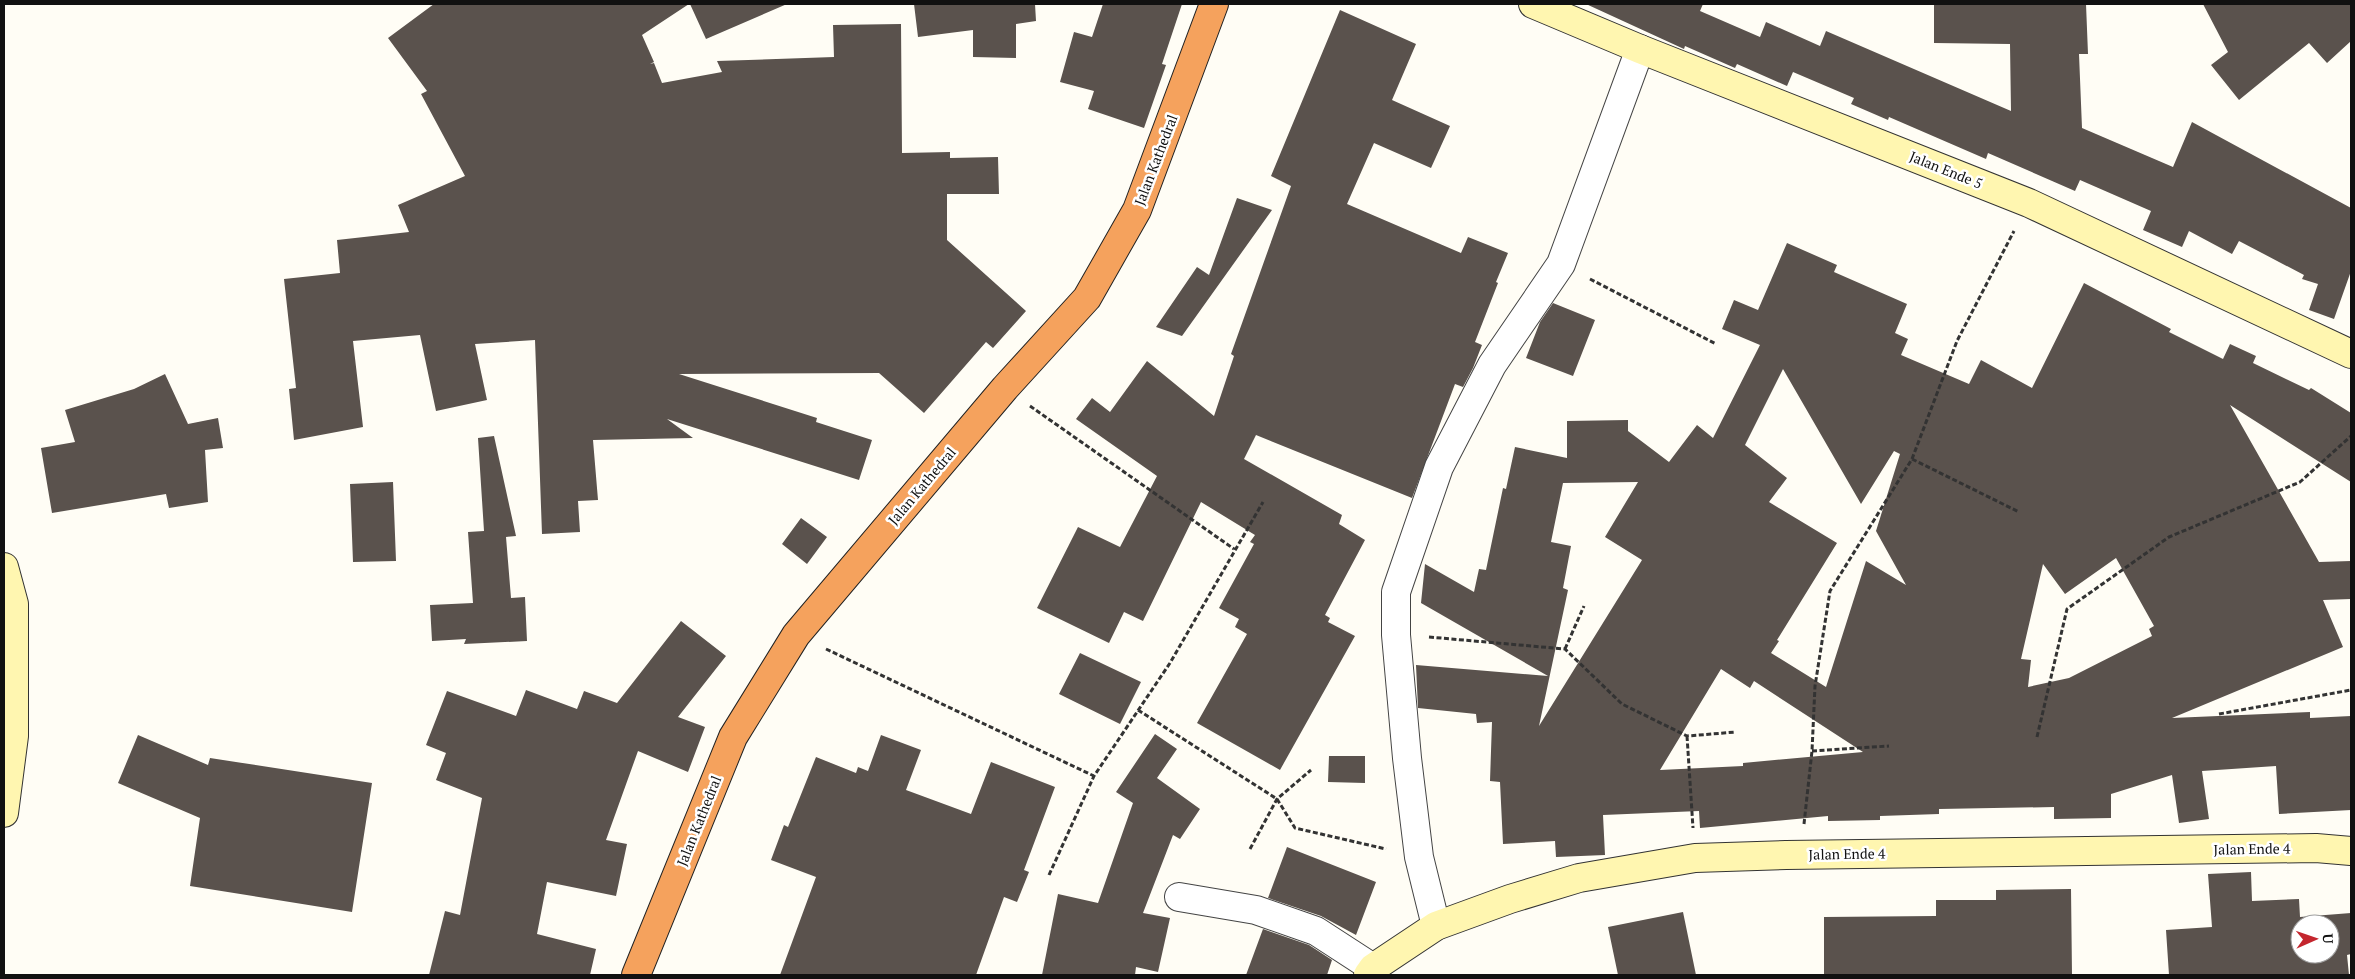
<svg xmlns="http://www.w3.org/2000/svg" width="2355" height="979" font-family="'PT Serif',serif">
	<rect width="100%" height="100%" fill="#fffdf5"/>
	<path fill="#5a524d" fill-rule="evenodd" d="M 434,4 L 689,4 L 642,35 L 654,62 L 650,64 L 654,63 L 662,83 L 722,72 L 717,61 L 834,57 L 833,25 L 901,24 L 902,153 L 950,152 L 950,158 L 998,157 L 999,194 L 947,194 L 947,240 L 1026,311 L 993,348 L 986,342 L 924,413 L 879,373 L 679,374 L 817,418 L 816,422 L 872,440 L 859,480 L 667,419 L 693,438 L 593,440 L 598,500 L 578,501 L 580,532 L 542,534 L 535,340 L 475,344 L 487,400 L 436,411 L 420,335 L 353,341 L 363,427 L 294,440 L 289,389 L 296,388 L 284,279 L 340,273 L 337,240 L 409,232 L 398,205 L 465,176 L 421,94 L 427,91 L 388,38 Z
		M 690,4 L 787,4 L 706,39 Z
		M 914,4 L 1035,4 L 1036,21 L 1016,24 L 1016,58 L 973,57 L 973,30 L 918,37 Z
		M 1103,4 L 1182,4 L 1162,64 L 1166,65 L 1144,128 L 1088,109 L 1094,91 L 1060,82 L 1074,32 L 1092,37 Z
		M 1586,4 L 1703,4 L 1700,11 L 1760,37 L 1766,22 L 1820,46 L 1826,31 L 2011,111 L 2010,44 L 1934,43 L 1934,4 L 2086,4 L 2088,54 L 2079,54 L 2082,128 L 2173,167 L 2192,122 L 2351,208 L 2351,271 L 2334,319 L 2309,310 L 2318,284 L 2302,279 L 2304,275 L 2239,241 L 2232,254 L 2189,231 L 2182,247 L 2143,230 L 2151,211 L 2080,180 L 2075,191 L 1988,153 L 1986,159 L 1889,117 L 1888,120 L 1851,104 L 1854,98 L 1793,72 L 1787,86 L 1737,64 L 1735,68 L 1685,46 L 1684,49 Z
		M 2203,4 L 2351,4 L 2351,41 L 2327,63 L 2309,43 L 2239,100 L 2211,65 L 2228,52 Z
		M 1340,10 L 1416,44 L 1392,100 L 1450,126 L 1431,168 L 1374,143 L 1347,204 L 1461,253 L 1468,237 L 1508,253 L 1496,282 L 1498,283 L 1475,342 L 1482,345 L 1473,368 L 1463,387 L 1455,384 L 1412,498 L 1256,435 L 1244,459 L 1342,515 L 1339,524 L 1365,540 L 1325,615 L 1330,618 L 1328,622 L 1355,636 L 1280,770 L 1197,723 L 1247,634 L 1235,627 L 1239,619 L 1219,608 L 1254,544 L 1250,542 L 1255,535 L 1201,502 L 1143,621 L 1124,612 L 1109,643 L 1037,608 L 1078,527 L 1120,547 L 1157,476 L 1076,419 L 1092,398 L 1110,412 L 1147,361 L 1214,416 L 1234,356 L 1231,354 L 1291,186 L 1271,176 Z
		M 1237,198 L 1272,210 L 1182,336 L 1156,327 L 1197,267 L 1209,275 Z
		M 1787,243 L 1837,265 L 1834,272 L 1907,304 L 1895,333 L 1908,339 L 1901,355 L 1969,384 L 1981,360 L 2032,388 L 2084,283 L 2171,329 L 2169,332 L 2223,359 L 2230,344 L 2256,356 L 2253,363 L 2309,390 L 2311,388 L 2351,413 L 2351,482 L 2230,405 L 2319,562 L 2351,561 L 2351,599 L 2323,600 L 2343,647 L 2172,718 L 2310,712 L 2310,718 L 2351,716 L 2351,810 L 2279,814 L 2276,766 L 2202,771 L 2209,819 L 2179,823 L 2172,775 L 2111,794 L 2111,818 L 2054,819 L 2054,807 L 1939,809 L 1939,814 L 1880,816 L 1880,820 L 1828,821 L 1828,816 L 1700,828 L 1699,811 L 1603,815 L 1605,855 L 1556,857 L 1555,841 L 1503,844 L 1500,782 L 1490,781 L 1492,722 L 1477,723 L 1476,714 L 1418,708 L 1416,665 L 1548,676 L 1421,603 L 1425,564 L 1474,592 L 1479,569 L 1486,570 L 1503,488 L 1506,489 L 1515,447 L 1567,458 L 1567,421 L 1628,420 L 1628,431 L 1669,462 L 1697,425 L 1713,438 L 1760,345 L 1722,329 L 1734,300 L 1758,310 ZM 1783,369 L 1861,504 L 1894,451 L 1900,454 L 1876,531 L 1906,585 L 1866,561 L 1826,687 L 1771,653 L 1779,641 L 1777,640 L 1837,543 L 1769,502 L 1787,478 L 1745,445 ZM 1638,482 L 1605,537 L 1642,560 L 1539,726 L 1568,590 L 1563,588 L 1571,546 L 1551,542 L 1563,483 ZM 2116,558 L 2154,626 L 2149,629 L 2152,636 L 2069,678 L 2028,687 L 2031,660 L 2021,659 L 2043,564 L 2065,594 ZM 1721,669 L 1750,688 L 1754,681 L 1863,752 L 1743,763 L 1743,766 L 1660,770 Z
		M 1553,303 L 1595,320 L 1573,376 L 1526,358 L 1540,322 Z
		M 165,374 L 188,424 L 218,418 L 223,448 L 205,450 L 208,502 L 169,508 L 166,494 L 52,513 L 41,448 L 75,442 L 65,410 L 134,389 Z
		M 494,436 L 516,536 L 506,537 L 511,598 L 525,597 L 527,641 L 464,644 L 466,639 L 432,641 L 430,605 L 473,603 L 468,532 L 484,531 L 478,438 Z
		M 393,482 L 396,561 L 353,562 L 350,484 Z
		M 801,518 L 827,537 L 807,564 L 782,544 Z
		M 681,621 L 726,656 L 678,717 L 705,727 L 688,772 L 638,751 L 606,840 L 627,844 L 616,896 L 547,882 L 537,934 L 596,949 L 590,975 L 429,975 L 445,911 L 460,915 L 482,798 L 436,780 L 446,753 L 426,745 L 447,691 L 516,716 L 526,690 L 577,709 L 584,691 L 617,703 Z
		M 1080,653 L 1141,682 L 1120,724 L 1059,694 Z
		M 1155,734 L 1177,749 L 1157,778 L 1200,809 L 1180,839 L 1173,835 L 1143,913 L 1170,918 L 1158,972 L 1136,967 L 1135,975 L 1042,975 L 1058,894 L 1098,903 L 1133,803 L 1116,792 Z
		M 138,735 L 208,765 L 210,758 L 372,783 L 352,912 L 190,886 L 200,818 L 118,783 Z
		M 881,735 L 921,750 L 906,790 L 971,814 L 991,762 L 1055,787 L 1024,870 L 1029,872 L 1017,902 L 1004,897 L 976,975 L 780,975 L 816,877 L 771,860 L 784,825 L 788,827 L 816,757 L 856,773 L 858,767 L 868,771 Z
		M 1329,756 L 1365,756 L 1365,783 L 1328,782 Z
		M 1287,847 L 1376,882 L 1356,935 L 1321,916 L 1268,898 Z
		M 2251,872 L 2252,901 L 2299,899 L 2300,917 L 2351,913 L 2351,954 L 2347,955 L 2349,975 L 2169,975 L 2166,930 L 2212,927 L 2208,874 ZM 2300,924 L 2330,924 L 2330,954 L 2300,954 Z
		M 2071,889 L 2072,975 L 1824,975 L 1824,917 L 1936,916 L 1936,900 L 1996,900 L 1996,890 Z
		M 1683,912 L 1696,975 L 1618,975 L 1608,927 Z
		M 1263,929 L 1309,945 L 1332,960 L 1327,975 L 1246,975 Z"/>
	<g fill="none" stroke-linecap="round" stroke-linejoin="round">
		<g stroke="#444" stroke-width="30">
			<path id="street" d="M 1179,897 L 1256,910 L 1316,931 L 1373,968
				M 1436,926 L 1419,857 L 1407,758 L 1396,635 L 1396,592 L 1439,467 L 1492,365 L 1561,264 L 1640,49"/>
		</g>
		<g stroke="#333" stroke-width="30">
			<path id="secondary" d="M 1533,4 L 1640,49 L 2029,203 L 2351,354
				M 4,567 L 14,604 L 14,736 L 4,813
				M 1368,975 L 1373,968 L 1436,926 L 1510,899 L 1579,878 L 1695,858 L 1786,855 L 2316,848 L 2351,851"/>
		</g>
		<g stroke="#222" stroke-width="30">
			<path id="highway" d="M 636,975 L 733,737 L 796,635 L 1005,388 L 1087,298 L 1137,210 L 1214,4"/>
		</g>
		<path stroke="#333" stroke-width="3" stroke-dasharray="5 2.5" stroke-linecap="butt" d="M 1590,279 L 1716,344
			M 1030,406 L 1234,549
			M 1912,459 L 2019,512
			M 1429,637 L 1565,649 L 1622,704 L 1687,736 L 1736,732
			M 826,649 L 1094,776
			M 1565,649 L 1584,606
			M 1138,710 L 1277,799 L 1295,828 L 1386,849
			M 2219,714 L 2351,690
			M 1687,736 L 1693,828
			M 2037,737 L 2067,609 L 2169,537 L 2300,482 L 2351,436
			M 1812,751 L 1889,746
			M 1804,824 L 1812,751 L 1815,686 L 1830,591 L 1912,459 L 1957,341 L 2014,231
			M 1250,849 L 1277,799 L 1311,770
			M 1049,875 L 1094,776 L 1170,663 L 1263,502"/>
		<use href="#street" stroke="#fff" stroke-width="28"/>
		<use href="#secondary" stroke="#fff6b0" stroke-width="28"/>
		<use href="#highway" stroke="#f5a25d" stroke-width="28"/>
	</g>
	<g text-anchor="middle" stroke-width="5" stroke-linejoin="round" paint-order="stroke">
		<g font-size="14" fill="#111" stroke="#fff">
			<text transform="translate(1156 160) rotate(-69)" y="5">Jalan Kathedral</text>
			<text transform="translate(1946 170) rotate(22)" y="5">Jalan Ende 5</text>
			<text transform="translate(922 486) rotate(-50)" y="5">Jalan Kathedral</text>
			<text transform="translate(699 821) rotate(-68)" y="5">Jalan Kathedral</text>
			<text transform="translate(2252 849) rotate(-1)" y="5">Jalan Ende 4</text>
			<text transform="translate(1847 854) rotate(-1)" y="5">Jalan Ende 4</text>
		</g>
	</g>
	<rect width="2355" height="979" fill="none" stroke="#111111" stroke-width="10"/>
	<g transform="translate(2315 939) rotate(88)"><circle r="24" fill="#ffffff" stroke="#a0a0a0"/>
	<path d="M0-4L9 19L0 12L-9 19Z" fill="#c4262e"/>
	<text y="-8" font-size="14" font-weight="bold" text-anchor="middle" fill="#111111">U</text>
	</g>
</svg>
